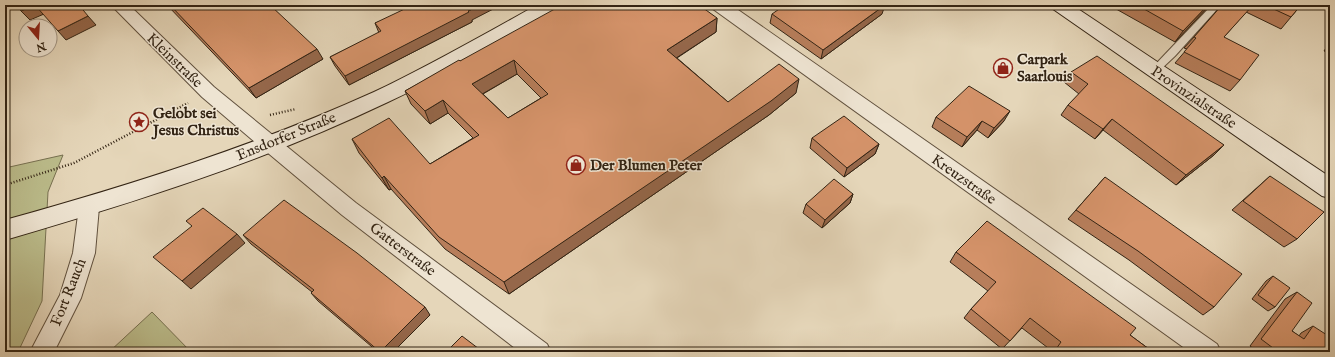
<svg xmlns="http://www.w3.org/2000/svg" width="1335" height="357" font-family="'IM FELL English',serif">
	<rect width="100%" height="100%" fill="#e5d6b9"/>
	<filter id="stains"><feTurbulence type="fractalNoise" baseFrequency=".005" numOctaves="4"/><feColorMatrix values="0 0 0 0 .2 0 0 0 0 .09 0 0 0 0 .02 0 0 0 .5 -.17"/></filter>
	<radialGradient id="worn" r=".72"><stop offset=".6" stop-color="#630" stop-opacity="0"/><stop offset="1" stop-color="#630" stop-opacity=".3"/></radialGradient>
	<path fill="#bbbc8b" stroke="#777050" d="M 63,155 L 48,192 L 42,301 L 18,352 L 5,352 L 5,168 Z
		M 152,312 L 191,352 L 109,352 Z"/>
	<g fill="none" stroke-linecap="round" stroke-linejoin="round">
		<g stroke="#60503d" stroke-width="2">
			<path id="service" d="M 1212,5 L 1221,5 L 1175,56 L 1158,72 L 1152,72 L 1151,70 L 1152,68 Z"/>
		</g>
		<g stroke="#60503d" stroke-width="2">
			<path id="minor" d="M 111,5 L 129,5 L 214,87 L 356,203 L 547,344 L 551,352 L 520,352 L 342,215 L 262,148 L 202,97 Z
				M 711,5 L 731,5 L 1217,344 L 1221,352 L 1190,352 L 713,9 Z
				M 89,198 L 96,201 L 99,207 L 95,253 L 81,298 L 54,352 L 30,352 L 60,295 L 73,253 L 79,207 L 82,201 Z"/>
		</g>
		<g stroke="#332414" stroke-width="2">
			<path id="secondary" d="M 537,5 L 560,5 L 557,9 C 502,42 446,75 388,102 C 265,161 135,202 5,240 L 5,220 C 130,185 255,146 374,92 C 429,66 483,35 537,5 Z
				M 1050,5 L 1072,5 L 1330,177 L 1330,198 L 1322,196 L 1053,9 Z"/>
		</g>
		<path stroke="#332414" stroke-width="2.5" stroke-dasharray="1 2" stroke-linecap="butt" d="M 270,115 L 296,109
			M 5,185 L 74,163 L 188,103"/>
		<use href="#service" fill="#eee4d2" fill-rule="evenodd"/>
		<use href="#minor" fill="#eee4d2" fill-rule="evenodd"/>
		<use href="#secondary" fill="#eee4d2" fill-rule="evenodd"/>
	</g>
	<path fill="#b77e5b" stroke="#332414" fill-rule="evenodd" d="M 167,5 L 270,5 L 323,59 L 256,98 Z
		M 1109,5 L 1210,5 L 1175,42 Z
		M 1222,5 L 1301,5 L 1281,29 L 1246,12 L 1224,37 L 1240,80 L 1230,91 L 1175,63 L 1187,49 L 1184,48 L 1194,37 Z
		M 422,8 L 472,20 L 472,22 L 349,85 L 335,66 L 330,57 L 379,33 L 375,23 Z
		M 772,14 L 882,14 L 821,59 L 770,23 Z
		M 717,18 L 716,32 L 677,58 L 728,102 L 796,93 L 769,115 L 509,294 L 445,249 L 391,189 L 389,190 L 359,153 L 352,139 L 430,164 L 473,138 L 448,113 L 430,124 L 411,104 L 405,91 L 460,61 ZM 517,74 L 541,98 L 508,118 L 483,94 Z
		M 1330,42 L 1330,53 L 1324,51 Z
		M 1071,72 L 1224,145 L 1214,155 L 1176,185 L 1103,130 L 1095,139 L 1061,115 L 1068,105 L 1079,94 L 1064,82 Z
		M 936,117 L 1004,121 L 988,138 L 977,130 L 962,147 L 932,127 Z
		M 812,138 L 879,144 L 875,154 L 844,177 L 810,148 Z
		M 1270,176 L 1297,239 L 1284,247 L 1232,210 Z
		M 1105,177 L 1214,307 L 1203,315 L 1129,260 L 1068,219 Z
		M 853,194 L 850,203 L 822,228 L 803,213 L 806,204 Z
		M 243,235 L 430,315 L 393,352 L 378,352 L 318,301 L 311,293 L 312,292 L 251,244 Z
		M 956,252 L 1130,335 L 1153,352 L 1051,352 L 1052,351 L 1022,328 L 1002,349 L 964,318 L 971,309 L 988,291 L 950,262 Z
		M 1273,276 L 1275,307 L 1268,311 L 1252,299 L 1266,281 Z
		M 1297,292 L 1292,331 L 1299,336 L 1301,333 L 1313,326 L 1330,352 L 1258,352 L 1250,346 L 1285,299 Z"/>
	<path fill="#95674a" stroke="#332414" d="M 34,5 L 35,5 L 44,14 L 30,20 L 21,11 Z
		M 480,5 L 501,5 L 472,20 L 472,22 L 349,85 L 345,76 Z
		M 885,5 L 882,14 L 821,59 L 823,50 Z
		M 1208,5 L 1210,5 L 1175,42 L 1183,31 Z
		M 88,16 L 96,25 L 66,40 L 58,31 Z
		M 717,18 L 716,32 L 667,64 L 667,50 Z
		M 317,49 L 323,59 L 256,98 L 249,88 Z
		M 514,60 L 517,74 L 477,97 L 472,84 Z
		M 799,79 L 796,93 L 769,115 L 509,294 L 504,282 Z
		M 443,100 L 448,113 L 430,124 L 425,111 Z
		M 1010,111 L 1004,121 L 988,138 L 994,128 Z
		M 1112,119 L 1103,130 L 1095,139 L 1103,129 Z
		M 982,121 L 977,130 L 962,147 L 967,137 Z
		M 879,144 L 875,154 L 844,177 L 847,168 Z
		M 1224,145 L 1214,155 L 1176,185 L 1186,175 Z
		M 384,176 L 391,189 L 389,190 L 382,178 Z
		M 853,194 L 850,203 L 822,228 L 825,220 Z
		M 237,234 L 245,243 L 191,289 L 182,281 Z
		M 425,307 L 430,315 L 393,352 L 380,352 Z"/>
	<path fill="#d5936a" stroke="#332414" fill-rule="evenodd" d="M 16,5 L 34,5 L 21,11 Z
		M 35,5 L 79,5 L 88,16 L 58,31 Z
		M 170,5 L 270,5 L 317,49 L 249,88 Z
		M 413,5 L 419,5 L 422,8 L 429,5 L 480,5 L 468,11 L 469,12 L 345,76 L 330,57 L 381,31 L 375,23 Z
		M 562,5 L 699,5 L 717,18 L 667,50 L 728,102 L 779,64 L 799,79 L 771,101 L 504,282 L 439,237 L 384,176 L 382,178 L 352,139 L 389,118 L 430,164 L 479,135 L 443,100 L 425,111 L 405,91 L 459,60 L 460,61 ZM 514,60 L 548,94 L 508,118 L 472,84 Z
		M 785,5 L 885,5 L 823,50 L 772,14 Z
		M 1137,5 L 1208,5 L 1183,31 Z
		M 1222,5 L 1253,5 L 1224,37 L 1259,55 L 1240,80 L 1184,52 L 1196,38 L 1194,37 Z
		M 1265,5 L 1301,5 L 1291,17 Z
		M 1097,56 L 1224,145 L 1186,175 L 1112,119 L 1103,129 L 1068,105 L 1088,84 L 1071,72 Z
		M 969,86 L 1010,111 L 994,128 L 982,121 L 967,137 L 936,117 Z
		M 844,116 L 879,144 L 847,168 L 812,138 Z
		M 1270,176 L 1324,212 L 1297,239 L 1243,201 Z
		M 1105,177 L 1242,274 L 1214,307 L 1138,251 L 1076,210 Z
		M 834,179 L 853,194 L 825,220 L 806,204 Z
		M 284,200 L 357,253 L 425,307 L 380,352 L 311,293 L 314,290 L 243,235 Z
		M 203,208 L 237,234 L 182,281 L 153,257 L 192,226 L 186,221 Z
		M 987,221 L 1136,328 L 1130,335 L 1153,352 L 1054,352 L 1061,342 L 1030,318 L 1010,341 L 971,309 L 996,282 L 956,252 Z
		M 1273,276 L 1290,288 L 1275,307 L 1258,295 Z
		M 1297,292 L 1312,303 L 1292,331 L 1304,339 L 1313,326 L 1330,337 L 1330,352 L 1284,352 L 1279,348 L 1277,351 L 1261,339 Z
		M 462,336 L 483,352 L 446,352 Z"/>
	<defs>
		<g id="shop-ring" transform="scale(1)"><circle r="9.5" fill="#eee4d2" stroke="#8f2418" stroke-width="1.5"/><path d="M-5-2.5h2.3a2.7 3.5 0 0 1 5.4 0H5L5.5 6h-11ZM-1.5-2.5h3a1.5 2.3 0 0 0-3 0Z" fill="#8f2418"/></g>
		<g id="sight-ring" transform="scale(1)"><circle r="9.5" fill="#eee4d2" stroke="#8f2418" stroke-width="1.5"/><path d="M0-6L1.8-2.2L6-1.7L2.9 1.2L3.7 5.4L0 3.3L-3.7 5.4L-2.9 1.2L-6-1.7L-1.8-2.2Z" fill="#8f2418"/></g>
	</defs>
	<g fill-rule="evenodd">
		<use href="#shop-ring" x="1003" y="68"/>
		<use href="#sight-ring" x="139" y="122"/>
		<use href="#shop-ring" x="576" y="165"/>
	</g>
	<g text-anchor="middle" stroke-width="3" stroke-linejoin="round" paint-order="stroke">
		<g font-size="15" font-weight="bold" fill="#332414" stroke="#eee4d2" text-anchor="start">
			<text x="1017" y="64">Carpark<tspan x="1017" dy="17">Saarlouis</tspan></text>
			<text x="153" y="118">Gelobt sei<tspan x="153" dy="17">Jesus Christus</tspan></text>
			<text x="590" y="170">Der Blumen Peter</text>
		</g>
		<g font-size="15" fill="#332414" stroke="#eee4d2">
			<text transform="translate(175 60) rotate(44)" y="5">Kleinstraße</text>
			<text transform="translate(1194 97) rotate(34)" y="5">Provinzialstraße</text>
			<text transform="translate(286 136) rotate(-22)" y="5">Ensdorfer Straße</text>
			<text transform="translate(964 179) rotate(35)" y="5">Kreuzstraße</text>
			<text transform="translate(403 249) rotate(37)" y="5">Gatterstraße</text>
			<text transform="translate(68 292) rotate(-68)" y="5">Fort Rauch</text>
		</g>
	</g>
	<rect width="1335" height="357" fill="none" stroke="#e5d6b9" stroke-width="20"/>
	<rect x="6" y="6" width="1323" height="345" fill="none" stroke="#332414" stroke-width="2"/>
	<rect x="10" y="10" width="1315" height="337" fill="none" stroke="#332414"/>
	<g transform="translate(38 38) rotate(162)"><circle r="19" fill="#eee4d2" stroke="#a39786"/>
	<path d="M0-3L7 15L0 10L-7 15Z" fill="#8f2418"/>
	<text y="-6" font-size="11" font-weight="bold" text-anchor="middle" fill="#332414">N</text>
	</g>
	<rect width="100%" height="100%" filter="url(#stains)"/>
	<rect width="100%" height="100%" fill="url(#worn)"/>
</svg>
